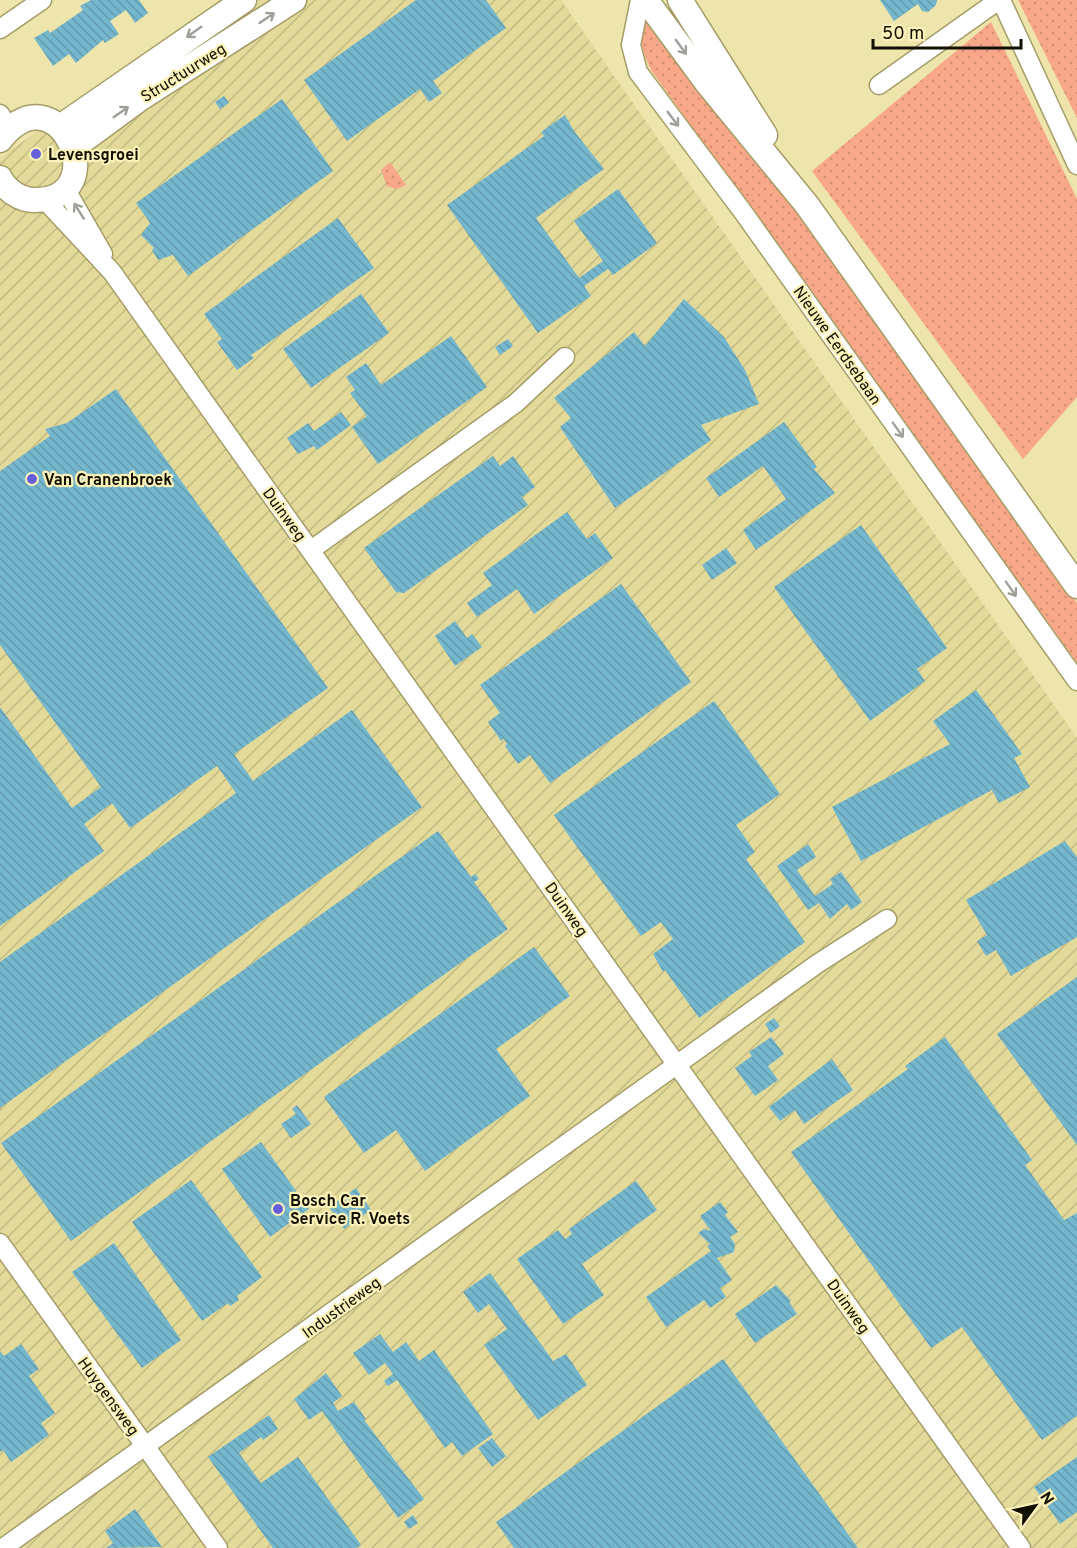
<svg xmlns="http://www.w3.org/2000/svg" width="1077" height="1548" font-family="Overpass,sans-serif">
	<defs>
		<pattern id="industrial-furrows" width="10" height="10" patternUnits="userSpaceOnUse" patternTransform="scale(1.5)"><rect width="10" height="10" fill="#e3da9a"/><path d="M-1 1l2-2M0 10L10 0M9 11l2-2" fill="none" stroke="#c2ba83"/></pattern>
		<pattern id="grass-dots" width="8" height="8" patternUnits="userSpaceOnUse" patternTransform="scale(1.5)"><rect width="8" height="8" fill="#f8a789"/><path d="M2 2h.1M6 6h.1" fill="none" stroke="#d48f74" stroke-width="1.8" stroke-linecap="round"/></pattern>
		<pattern id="building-back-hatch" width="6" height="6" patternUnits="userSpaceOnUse" patternTransform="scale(1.5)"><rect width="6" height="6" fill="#75b7cd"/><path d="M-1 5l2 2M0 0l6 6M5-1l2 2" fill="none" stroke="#649cae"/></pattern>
	</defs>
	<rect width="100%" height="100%" fill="#ede5ac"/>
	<path fill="url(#industrial-furrows)" d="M 220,0 L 561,0 L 1077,738 L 1077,1548 L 0,1548 L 0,158 Z"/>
	<path fill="url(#grass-dots)" d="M 1018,0 L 1077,0 L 1077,118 Z
		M 648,13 L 754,153 L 1077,603 L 1077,663 L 651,70 C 641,47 637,37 648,13 Z
		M 991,22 L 1077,199 L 1077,397 L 1023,459 L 812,171 Z
		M 390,162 L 406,185 L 397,189 L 387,186 L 381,170 Z"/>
	<path fill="url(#building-back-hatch)" d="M 91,0 L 139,0 L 148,13 L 135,23 L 126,10 L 110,21 L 119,34 L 105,43 L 103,40 L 76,63 L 69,54 L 53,66 L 34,38 L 48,30 L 50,33 L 83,10 L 80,6 Z
		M 416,0 L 486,0 L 506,28 L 433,81 L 442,93 L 429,102 L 420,89 L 347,141 L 304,80 Z
		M 880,0 L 937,0 L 936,5 L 928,12 L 922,11 L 918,4 L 894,21 Z
		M 224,96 L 229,103 L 220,109 L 215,102 Z
		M 282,99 L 333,171 L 188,276 L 173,255 L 158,260 L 152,250 L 154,248 L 141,235 L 150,223 L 136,203 Z
		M 565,115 L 574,131 L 604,169 L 536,218 L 579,278 L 603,261 L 574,221 L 618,189 L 657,243 L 613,275 L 608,269 L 584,286 L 591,296 L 538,333 L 447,205 L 544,136 L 541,132 Z
		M 338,218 L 374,268 L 251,355 L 254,358 L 237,370 L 217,342 L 222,339 L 204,314 Z
		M 361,294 L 389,333 L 311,388 L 283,349 Z
		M 684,299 L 724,337 L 745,370 L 759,404 L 701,425 L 711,440 L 615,508 L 560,427 L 571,418 L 554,398 L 634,332 L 645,346 Z
		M 451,336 L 487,387 L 378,464 L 352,427 L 367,416 L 350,393 L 355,390 L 346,377 L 366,363 L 381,385 Z
		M 508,339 L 513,346 L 500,355 L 495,347 Z
		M 116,389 L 328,688 L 234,754 L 253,781 L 352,710 L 422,807 L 0,1108 L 0,962 L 236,793 L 217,766 L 130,828 L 112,803 L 84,824 L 104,851 L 0,926 L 0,707 L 72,808 L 101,787 L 0,645 L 0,471 L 50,436 L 45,429 L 67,423 Z
		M 341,412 L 351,425 L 317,450 L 314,446 L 298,454 L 287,438 L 308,423 L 314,431 Z
		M 784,422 L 817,467 L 814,469 L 835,493 L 756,550 L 743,530 L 786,499 L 763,466 L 719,497 L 706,478 Z
		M 493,456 L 500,466 L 513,456 L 535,487 L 522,497 L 528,505 L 404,593 L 396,592 L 364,548 Z
		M 567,512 L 587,539 L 595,533 L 613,558 L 534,614 L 517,589 L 477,617 L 467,603 L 492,585 L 483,573 Z
		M 861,525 L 947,648 L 917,669 L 925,681 L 870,721 L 774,587 Z
		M 726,548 L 737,563 L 712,580 L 702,565 Z
		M 621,584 L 691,682 L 550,783 L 530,755 L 518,764 L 505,746 L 507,744 L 504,739 L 501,741 L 488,722 L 500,713 L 480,685 Z
		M 455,621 L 467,638 L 472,634 L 482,647 L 455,666 L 435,636 Z
		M 976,690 L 1022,754 L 1014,758 L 1030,787 L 999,803 L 992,790 L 861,861 L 832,807 L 950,744 L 933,721 Z
		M 714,701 L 780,794 L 736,825 L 755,852 L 746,859 L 805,942 L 699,1018 L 665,970 L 663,972 L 653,954 L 673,939 L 661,922 L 641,936 L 554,815 Z
		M 438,831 L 471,877 L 475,874 L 479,879 L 474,882 L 508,929 L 71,1241 L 1,1143 Z
		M 1065,841 L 1077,857 L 1077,937 L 1011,976 L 996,950 L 986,956 L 977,941 L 987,935 L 966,900 Z
		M 808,844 L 816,857 L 797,870 L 815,896 L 833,884 L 830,879 L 841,872 L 862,902 L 851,910 L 847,904 L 830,919 L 819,903 L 808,910 L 777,866 Z
		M 534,947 L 570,996 L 496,1049 L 530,1096 L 425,1171 L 396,1130 L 364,1153 L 324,1097 Z
		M 1077,977 L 1077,1145 L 997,1034 Z
		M 774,1018 L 780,1026 L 771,1033 L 765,1024 Z
		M 771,1037 L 784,1054 L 768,1066 L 778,1080 L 755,1096 L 735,1068 L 752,1056 L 749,1052 Z
		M 945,1037 L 1032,1160 L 1025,1165 L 1064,1220 L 1077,1213 L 1077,1416 L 1042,1440 L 962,1327 L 931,1348 L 791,1152 L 908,1069 L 905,1066 Z
		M 832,1059 L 853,1090 L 804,1124 L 795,1110 L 780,1121 L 769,1107 Z
		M 297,1105 L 311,1124 L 291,1138 L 281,1124 L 296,1114 L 292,1109 Z
		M 261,1142 L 309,1209 L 270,1237 L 222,1169 Z
		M 191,1180 L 262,1277 L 237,1296 L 239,1300 L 230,1306 L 228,1303 L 202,1321 L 132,1222 Z
		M 636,1181 L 657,1210 L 582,1264 L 604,1295 L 563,1324 L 517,1259 L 558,1230 L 565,1239 L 572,1234 L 569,1229 Z
		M 356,1188 L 371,1210 L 360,1218 L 362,1221 L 355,1226 L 352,1223 L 344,1229 L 329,1207 Z
		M 720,1202 L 728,1212 L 725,1215 L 738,1232 L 730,1237 L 735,1244 L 734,1252 L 717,1258 L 732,1280 L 720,1288 L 726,1297 L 710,1308 L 704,1300 L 666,1327 L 646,1297 L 711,1251 L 707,1246 L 710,1244 L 698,1233 L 704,1229 L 711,1231 L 700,1216 Z
		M 114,1243 L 181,1340 L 142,1368 L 72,1272 Z
		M 490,1273 L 553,1361 L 566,1354 L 587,1385 L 538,1420 L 484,1345 L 507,1329 L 489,1304 L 478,1313 L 463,1292 Z
		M 776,1285 L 791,1301 L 789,1302 L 797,1314 L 755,1343 L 735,1314 Z
		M 380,1334 L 393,1352 L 406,1342 L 419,1361 L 434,1350 L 493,1434 L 462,1456 L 452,1442 L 445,1448 L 397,1380 L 388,1386 L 384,1381 L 393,1374 L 385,1363 L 369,1375 L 353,1353 Z
		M 21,1344 L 39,1369 L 29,1376 L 55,1413 L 41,1423 L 49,1435 L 11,1462 L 3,1450 L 0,1452 L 0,1351 L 4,1356 Z
		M 723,1359 L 858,1548 L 514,1548 L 496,1522 Z
		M 326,1373 L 342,1396 L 333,1403 L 338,1411 L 354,1402 L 366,1419 L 364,1420 L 424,1499 L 398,1518 L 322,1411 L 309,1420 L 294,1399 Z
		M 269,1415 L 278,1429 L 263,1440 L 261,1437 L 239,1453 L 261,1483 L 298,1457 L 361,1545 L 356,1548 L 273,1548 L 208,1457 Z
		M 492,1438 L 506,1456 L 492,1467 L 478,1448 Z
		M 1077,1457 L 1077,1512 L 1060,1524 L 1034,1487 Z
		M 135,1509 L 162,1547 L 106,1548 L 113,1543 L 105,1531 Z
		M 413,1515 L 418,1523 L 409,1529 L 404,1522 Z"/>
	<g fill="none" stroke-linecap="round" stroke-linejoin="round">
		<g stroke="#a59d67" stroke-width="21">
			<path id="minor" d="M 640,0 L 631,45 L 638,72 L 743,212 L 1077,681
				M 1001,0 L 1077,165
				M 0,29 L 42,0
				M 879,85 L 999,0
				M 0,114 L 9,128
				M 65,188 L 103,254
				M 44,199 L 112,272 L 1021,1548
				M 311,550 L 516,403 L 565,357
				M 0,1243 L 218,1548
				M 3,1548 L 817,964 L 887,919"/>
		</g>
		<g stroke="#a59d67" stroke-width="27">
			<path id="secondary" d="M 646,0 L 707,83 L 807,205 L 1077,586
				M 680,0 L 765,135
				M 60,127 L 244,0
				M 0,140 C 58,65 117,201 34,200 C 20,200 6,190 0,178
				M 74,147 L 138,100 L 294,0"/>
		</g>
		<use href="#minor" stroke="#fff" stroke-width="18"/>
		<use href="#secondary" stroke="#fff" stroke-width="24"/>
	</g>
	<defs><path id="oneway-shaft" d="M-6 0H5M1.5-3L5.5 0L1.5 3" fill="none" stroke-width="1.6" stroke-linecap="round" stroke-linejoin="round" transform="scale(1.5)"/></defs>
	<g stroke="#a09f99">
		<use href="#oneway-shaft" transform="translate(267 18) rotate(-34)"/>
		<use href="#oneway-shaft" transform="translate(194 32) rotate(145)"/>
		<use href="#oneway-shaft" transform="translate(681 47) rotate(54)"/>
		<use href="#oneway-shaft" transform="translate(121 112) rotate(-35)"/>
		<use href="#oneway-shaft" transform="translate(673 119) rotate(53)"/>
		<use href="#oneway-shaft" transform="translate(79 211) rotate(-122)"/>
		<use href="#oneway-shaft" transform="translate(898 430) rotate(55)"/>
		<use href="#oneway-shaft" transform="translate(1011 589) rotate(55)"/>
	</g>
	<g fill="#6560d9" stroke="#faf2b9" stroke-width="2">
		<circle cx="36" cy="154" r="6"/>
		<circle cx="32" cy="479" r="6"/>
		<circle cx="278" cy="1209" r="6"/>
	</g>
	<g text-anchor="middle" stroke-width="4.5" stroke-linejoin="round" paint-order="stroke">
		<g font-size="16" fill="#120f00" stroke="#faf2b9">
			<text transform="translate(183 72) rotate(-32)" y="6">Structuurweg</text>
			<text transform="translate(838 345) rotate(55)" y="6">Nieuwe Eerdsebaan</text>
			<text transform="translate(285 514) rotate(54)" y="6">Duinweg</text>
			<text transform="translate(567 909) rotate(55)" y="6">Duinweg</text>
			<text transform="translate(849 1306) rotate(55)" y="6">Duinweg</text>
			<text transform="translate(341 1307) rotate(-36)" y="6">Industrieweg</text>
			<text transform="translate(109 1396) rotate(54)" y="6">Huygensweg</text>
		</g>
		<g font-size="16" font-weight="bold" fill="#120f00" stroke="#faf2b9" text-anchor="start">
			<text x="48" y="160">Levensgroei</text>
			<text x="44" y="485">Van Cranenbroek</text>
			<text x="290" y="1206">Bosch Car<tspan x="290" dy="18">Service R. Voets</tspan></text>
		</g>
	</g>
	<g transform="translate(1035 1506) rotate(57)" stroke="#faf2b9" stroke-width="4.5" paint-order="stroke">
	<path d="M0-4.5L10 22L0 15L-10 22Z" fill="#120f00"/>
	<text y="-9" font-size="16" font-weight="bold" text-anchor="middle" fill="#120f00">N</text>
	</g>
	<path d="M873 39v9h148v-9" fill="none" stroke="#120f00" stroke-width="3"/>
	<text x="882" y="39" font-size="18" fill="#120f00" stroke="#faf2b9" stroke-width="4.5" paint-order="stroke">50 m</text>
</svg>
